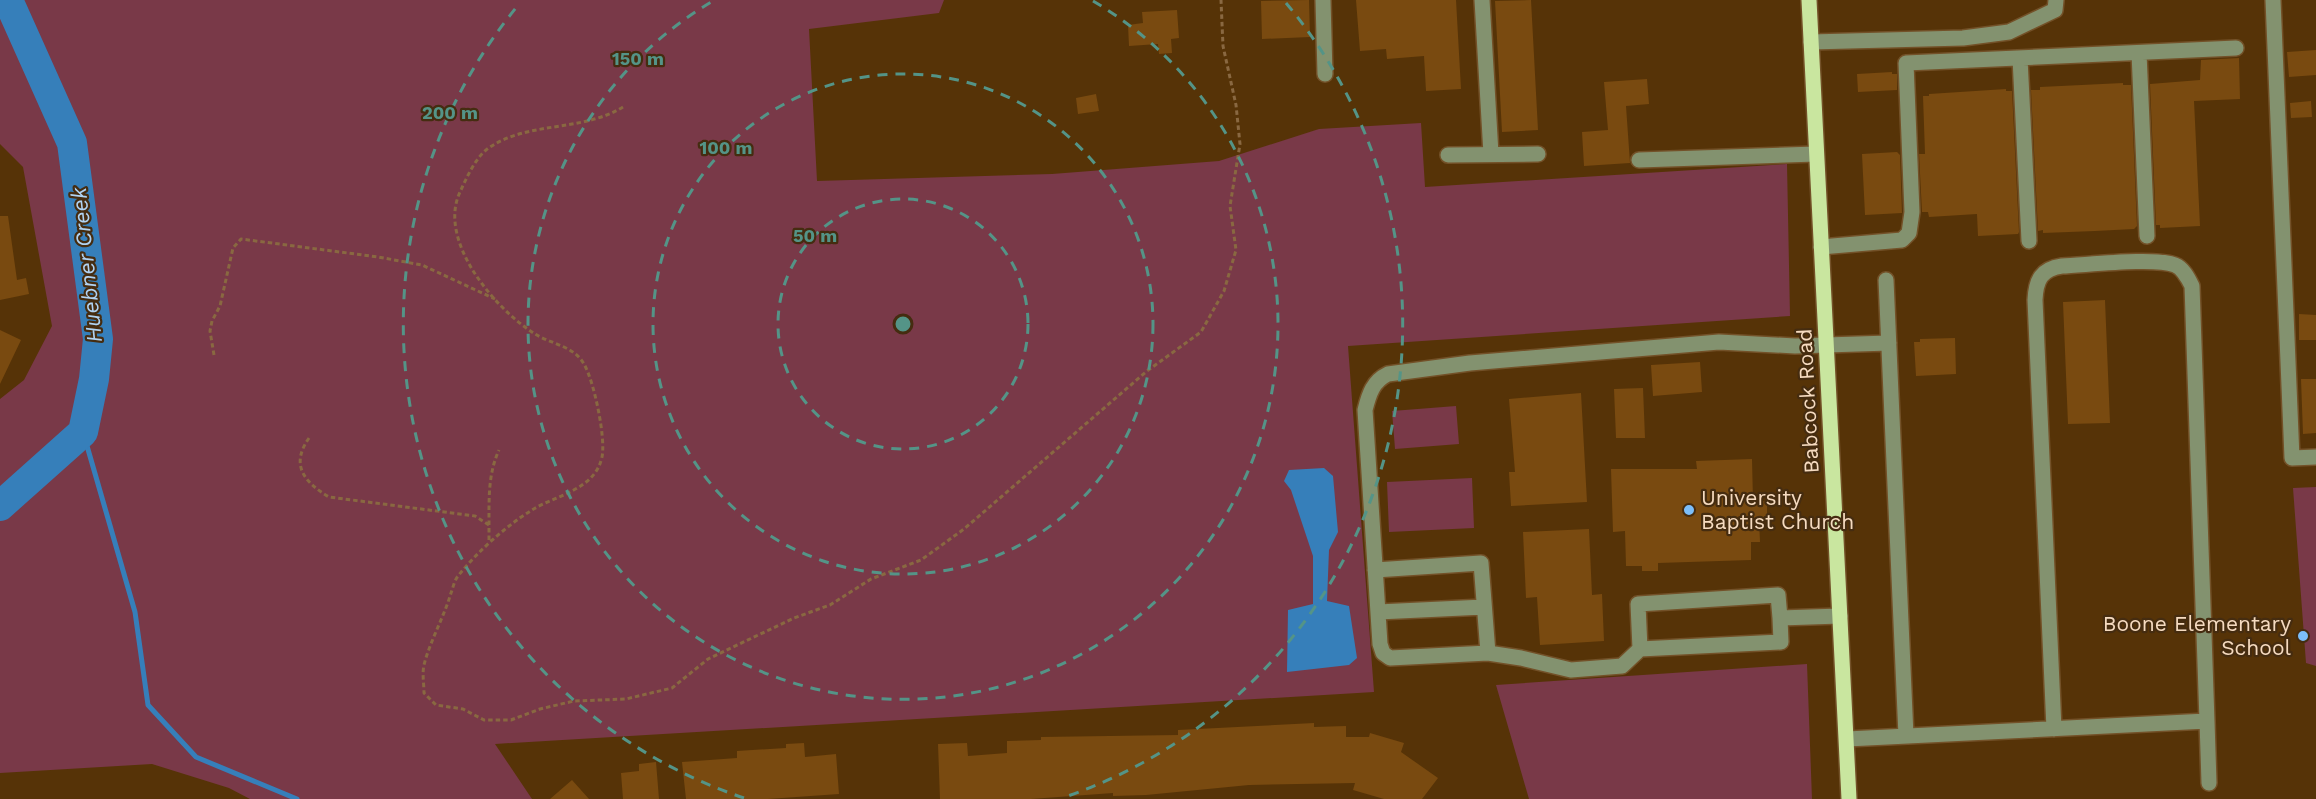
<svg xmlns="http://www.w3.org/2000/svg" width="2316" height="799" font-family="'Work Sans',sans-serif">
	<rect width="100%" height="100%" fill="#563307"/>
	<path fill="#793948" d="M 0,0 L 944,0 L 939,13 L 809,29 L 817,181 L 1052,174 L 1219,161 L 1319,129 L 1421,123 L 1425,187 L 1787,164 L 1790,316 L 1348,346 L 1374,692 L 495,744 L 532,799 L 250,799 L 229,788 L 152,764 L 0,773 L 0,399 L 24,380 L 52,326 L 23,167 L 0,144 Z
		M 1456,406 L 1459,444 L 1395,449 L 1392,411 Z
		M 1472,478 L 1474,528 L 1389,532 L 1387,482 Z
		M 2316,487 L 2316,666 L 2306,663 L 2293,488 Z
		M 1807,664 L 1812,799 L 1529,799 L 1496,685 Z"/>
	<path fill="#367fba" d="M 1324,468 L 1333,476 L 1338,532 L 1329,550 L 1327,601 L 1349,606 L 1357,658 L 1349,665 L 1287,672 L 1288,610 L 1313,604 L 1313,556 L 1291,490 L 1284,481 L 1289,470 Z"/>
	<g fill="none" stroke-linecap="round" stroke-linejoin="round">
		<path stroke="#367fba" stroke-width="5" d="M 83,432 L 135,612 L 148,705 L 196,757 L 297,799"/>
		<path stroke="#367fba" stroke-width="30" d="M 0,506 L 83,432 L 94,379 L 98,339 L 72,143 L 8,0"/>
	</g>
	<path fill="#794a10" d="M 1309,0 L 1310,37 L 1262,39 L 1261,1 Z
		M 1356,0 L 1456,0 L 1461,89 L 1426,91 L 1424,56 L 1387,59 L 1386,49 L 1360,51 Z
		M 1531,0 L 1538,130 L 1502,132 L 1495,1 Z
		M 1177,10 L 1179,38 L 1171,39 L 1172,53 L 1159,54 L 1158,44 L 1129,46 L 1128,25 L 1143,23 L 1142,12 Z
		M 2316,50 L 2316,75 L 2289,77 L 2287,52 Z
		M 2239,58 L 2240,99 L 2194,101 L 2200,226 L 2160,228 L 2160,225 L 2156,225 L 2150,84 L 2200,80 L 2201,60 Z
		M 1892,72 L 1892,74 L 1897,74 L 1897,90 L 1858,92 L 1857,74 Z
		M 1647,79 L 1649,104 L 1626,106 L 1630,163 L 1584,166 L 1582,132 L 1608,130 L 1604,82 Z
		M 2123,83 L 2123,85 L 2131,85 L 2137,226 L 2134,229 L 2095,231 L 2043,233 L 2043,230 L 2038,231 L 2031,90 L 2040,90 L 2040,87 Z
		M 2006,89 L 2006,91 L 2012,91 L 2019,232 L 2018,234 L 1978,236 L 1977,214 L 1929,217 L 1928,212 L 1922,212 L 1919,154 L 1925,154 L 1923,96 L 1929,96 L 1929,94 Z
		M 1096,94 L 1099,111 L 1078,114 L 1076,98 Z
		M 2311,101 L 2312,117 L 2291,118 L 2290,103 Z
		M 1897,152 L 1900,155 L 1902,213 L 1865,215 L 1862,154 Z
		M 0,216 L 8,216 L 17,280 L 26,278 L 29,294 L 0,300 Z
		M 2105,300 L 2110,423 L 2068,424 L 2063,302 Z
		M 2299,314 L 2316,315 L 2316,340 L 2299,340 Z
		M 0,330 L 21,340 L 0,384 Z
		M 1955,338 L 1956,374 L 1916,376 L 1914,342 L 1920,342 L 1920,339 Z
		M 1700,362 L 1702,392 L 1653,396 L 1651,365 Z
		M 2301,379 L 2316,379 L 2316,433 L 2303,434 Z
		M 1643,388 L 1645,438 L 1616,438 L 1614,389 Z
		M 1581,393 L 1587,502 L 1511,506 L 1509,472 L 1515,472 L 1509,399 Z
		M 1752,459 L 1753,501 L 1767,501 L 1767,519 L 1759,519 L 1760,542 L 1751,542 L 1751,560 L 1658,563 L 1658,571 L 1642,571 L 1642,566 L 1626,566 L 1625,531 L 1613,532 L 1611,469 L 1697,469 L 1696,461 Z
		M 1589,529 L 1592,595 L 1602,594 L 1604,641 L 1540,645 L 1537,597 L 1526,598 L 1523,532 Z
		M 1314,723 L 1314,727 L 1346,726 L 1346,737 L 1369,737 L 1370,733 L 1404,743 L 1401,752 L 1438,778 L 1422,799 L 1384,799 L 1353,790 L 1355,783 L 1249,785 L 1146,795 L 1113,796 L 1113,793 L 1031,799 L 940,799 L 938,744 L 967,743 L 968,756 L 1007,753 L 1007,741 L 1041,740 L 1041,737 L 1178,735 L 1178,730 Z
		M 804,743 L 805,757 L 836,754 L 839,794 L 768,799 L 686,799 L 682,762 L 737,758 L 737,751 L 786,748 L 786,744 Z
		M 656,762 L 659,799 L 623,799 L 621,773 L 639,771 L 639,764 Z
		M 572,780 L 589,799 L 550,799 Z"/>
	<g fill="none" stroke-linecap="round" stroke-linejoin="round">
		<g stroke="#735128" stroke-width="18">
			<path id="minor" d="M 1323,0 L 1325,74
				M 1482,0 L 1491,154
				M 2273,0 L 2292,458 L 2316,457
				M 1811,42 L 1963,38 L 2009,32 L 2055,10 L 2056,0
				M 2139,53 L 2147,236
				M 2020,58 L 2029,241
				M 1448,155 L 1538,154
				M 1639,160 L 1816,154
				M 1821,247 L 1902,240 L 1909,233 L 1912,212 L 1906,63 L 2236,48
				M 1886,280 L 1906,736
				M 1375,570 L 1481,563 L 1488,653
				M 1378,612 L 1484,607
				M 1840,616 L 1780,618 L 1781,642 L 1640,649 L 1622,666 L 1571,670 L 1521,658 L 1488,653 L 1390,658 L 1383,653 L 1380,644 L 1365,410 C 1369,394 1373,381 1388,374 L 1470,363 L 1719,342 L 1795,346 L 1889,343
				M 1640,649 L 1638,604 L 1778,595 L 1780,618
				M 2054,729 L 2035,300 C 2036,280 2041,269 2062,266 C 2087,265 2155,257 2175,265 C 2183,268 2188,278 2192,286 L 2207,721
				M 1847,739 L 2207,721 L 2209,783"/>
		</g>
		<g stroke="#735128" stroke-width="18">
			<path id="major" d="M 1809,0 L 1849,799"/>
		</g>
		<path stroke="#896841" stroke-width="3" stroke-dasharray="4.5 3" stroke-linecap="butt" d="M 623,107 C 582,132 530,121 490,147 C 476,156 467,177 460,192 C 437,241 495,309 535,334 C 551,344 574,346 584,364 C 594,381 606,438 602,457 C 595,490 556,495 532,510 C 506,526 477,552 458,576 C 454,581 453,588 451,593 C 444,617 430,641 424,665 C 422,674 424,684 424,693 L 436,705 L 463,709 L 484,720 L 511,720 L 540,709 L 574,701 L 626,699 L 672,688 L 708,659 L 794,618 L 830,605 L 871,579 L 921,560 L 964,529 L 1147,371 L 1201,332 L 1224,291 L 1236,250 L 1230,206 L 1240,144 L 1236,105 L 1223,46 L 1221,0
			M 214,355 L 210,331 L 212,321 L 220,306 L 233,248 L 241,239 L 378,257 L 422,265 L 495,299
			M 309,438 C 290,465 304,482 329,497 L 475,516 L 489,525 L 489,543
			M 489,525 C 489,499 488,474 499,450"/>
		<use href="#minor" stroke="#83926f" stroke-width="15"/>
		<use href="#major" stroke="#c9e69f" stroke-width="15"/>
	</g>
	<g fill="none" stroke="#549487" stroke-width="3" stroke-dasharray="10 8">
		<circle cx="903" cy="324" r="125"/>
		<circle cx="903" cy="324" r="250"/>
		<path d="M1093 1A375 375 0 1 1 713 1"/>
		<path d="M744 798A500 500 0 0 1 520 3M1286 3A500 500 0 0 1 1062 798"/>
	</g>
	<g fill="#7cbef9" stroke="#452c10" stroke-width="2">
		<circle cx="1689" cy="510" r="6"/>
		<circle cx="2303" cy="636" r="6"/>
	</g>
	<g text-anchor="middle" stroke-width="4.5" stroke-linejoin="round" paint-order="stroke">
		<g font-size="21" fill="#f6dbc0" stroke="#452c10">
			<text transform="translate(1808 401) rotate(-93)" y="7">Babcock Road</text>
		</g>
		<g font-size="21" fill="#f6dbc0" stroke="#452c10" text-anchor="start">
			<text x="1701" y="505">University<tspan x="1701" dy="24">Baptist Church</tspan></text>
			<text x="2291" y="631" text-anchor="end">Boone Elementary<tspan x="2291" dy="24">School</tspan></text>
		</g>
		<g font-size="22" font-style="italic" fill="#b0d3f3" stroke="#452c10">
			<text transform="translate(86 265) rotate(-96)" y="8">Huebner Creek</text>
		</g>
	</g>
	<circle cx="903" cy="324" r="9" fill="#549487" stroke="#452c10" stroke-width="3"/>
	<g font-size="18" text-anchor="middle" font-weight="bold" fill="#549487" stroke="#452c10" stroke-width="4.5" stroke-linejoin="round" paint-order="stroke">
		<text x="638" y="65">150 m</text>
		<text x="450" y="119">200 m</text>
		<text x="726" y="154">100 m</text>
		<text x="815" y="242">50 m</text>
	</g>
</svg>
